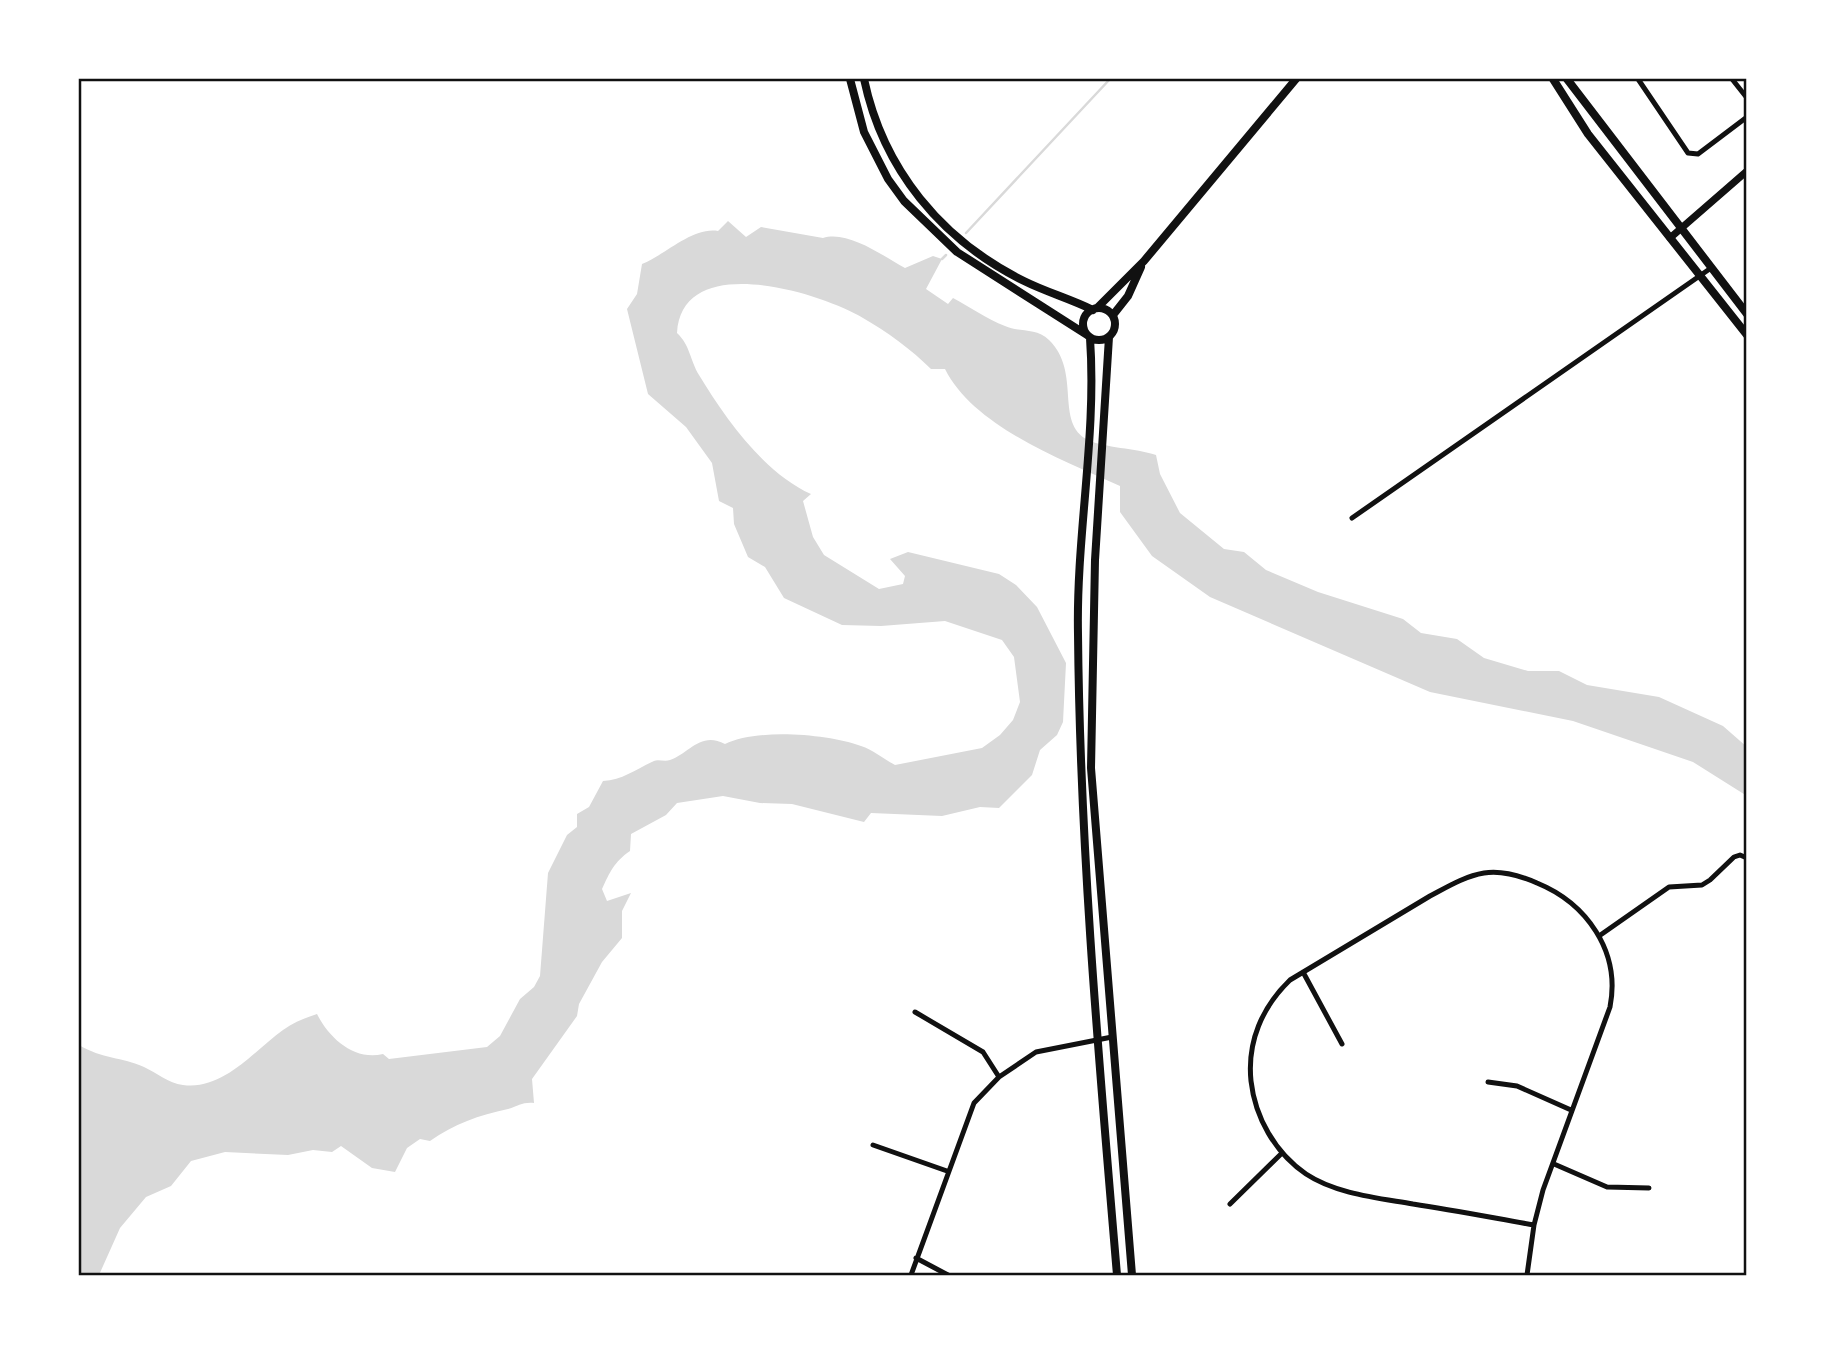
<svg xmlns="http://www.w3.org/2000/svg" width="1826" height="1354" font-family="'Golos Text',sans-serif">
	<rect width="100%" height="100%" fill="#fff"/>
	<path fill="#d9d9d9" d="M 728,221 L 746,237 L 761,227 L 823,238 C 848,230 883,256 905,268 L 933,256 L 942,259 L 926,289 L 948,304 L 953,298 C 970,307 987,319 1005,326 C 1020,333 1036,327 1049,340 C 1082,372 1054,423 1088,440 C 1105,448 1135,448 1156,455 L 1160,474 L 1180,513 L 1224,549 L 1244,552 L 1266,570 L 1318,592 L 1403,619 L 1421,633 L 1457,639 L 1484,658 L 1528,671 L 1559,671 L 1587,685 L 1659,697 L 1723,726 L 1747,747 L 1747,796 L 1693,762 L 1573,721 L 1430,692 L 1210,597 L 1152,556 L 1120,512 L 1120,486 C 1063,460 974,427 945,369 L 931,369 C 912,350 886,331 863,318 C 819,292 682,250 677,333 C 690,345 690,360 699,375 C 725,418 764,473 811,494 L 803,501 L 813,537 L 824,555 L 879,589 L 903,584 L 905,576 L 890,559 L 908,552 L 999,574 L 1016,585 L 1037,607 L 1066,663 L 1063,722 L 1057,735 L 1040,750 L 1032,775 L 999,808 L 980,807 L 942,816 L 871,813 L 864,822 L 792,804 L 760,803 L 723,796 L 677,803 L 666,815 L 631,834 L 630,851 C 614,862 610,872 602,889 L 607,901 L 631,893 L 622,911 L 622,938 L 602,962 L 579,1004 L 577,1016 L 532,1079 L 534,1103 C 522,1102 519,1106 508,1109 C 479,1115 454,1124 430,1141 L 420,1139 L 407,1148 L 395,1172 L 372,1168 L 341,1146 L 332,1152 L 313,1150 L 288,1155 L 225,1152 L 191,1161 L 171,1186 L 146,1197 L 120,1228 L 99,1275 L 79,1275 L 79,1045 C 102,1059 122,1057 144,1067 C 157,1073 168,1083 183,1085 C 223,1091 255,1050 283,1030 C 294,1022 305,1018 317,1014 C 329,1038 354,1061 383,1054 L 389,1059 L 487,1047 L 500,1036 L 520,999 L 534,987 L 540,976 L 548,873 L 567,835 L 577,827 L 577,814 L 589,807 L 603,781 C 623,780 636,769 654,761 C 658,759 665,762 670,760 C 689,754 700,731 725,744 C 757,728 828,734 861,746 C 873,750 884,759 895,765 L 982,748 L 1000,735 L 1013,720 L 1020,702 L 1014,657 L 1002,640 L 945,621 L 881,626 L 842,625 L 784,598 L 765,567 L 748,557 L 734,524 L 733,508 L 719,501 L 712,463 L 686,427 L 648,394 L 627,309 L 637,294 L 642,264 C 667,254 692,227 718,231 Z"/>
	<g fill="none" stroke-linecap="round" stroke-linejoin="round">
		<path stroke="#d9d9d9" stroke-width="2.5" d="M 966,233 L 1110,79
			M 942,259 L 946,255"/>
		<path stroke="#111" stroke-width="5" d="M 1638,79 L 1688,153 L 1698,154 L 1747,117
			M 1732,79 L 1747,98
			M 1352,518 L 1711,268
			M 1599,936 L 1669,887 L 1702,885 L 1710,880 L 1734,857 L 1740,855 L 1747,858
			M 1303,972 L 1342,1044
			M 915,1012 L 983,1052 L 999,1077
			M 1488,1082 L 1517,1086 L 1571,1110
			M 873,1145 L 947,1171
			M 1554,1164 L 1607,1187 L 1649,1188
			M 1230,1204 L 1282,1153
			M 916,1258 L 948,1275
			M 911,1275 L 974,1103 L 999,1077 L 1036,1052 L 1112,1037
			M 1527,1275 L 1534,1225 L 1543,1190 L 1610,1007 C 1621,951 1586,903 1537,883 C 1521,876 1503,870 1484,873 C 1465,876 1447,887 1430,896 L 1290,980 C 1262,1007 1247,1042 1251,1081 C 1255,1117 1275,1153 1306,1174 C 1336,1194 1379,1198 1413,1204 C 1453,1210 1494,1218 1534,1225"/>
		<path stroke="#111" stroke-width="7" d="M 1670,238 L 1747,171"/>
		<path stroke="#111" stroke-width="8" d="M 850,79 L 864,132 L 888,179 L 904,201 L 957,252 L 1087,335
			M 864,79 C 883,169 941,240 1024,281 C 1046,292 1071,299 1093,310
			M1083 324a16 16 0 1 1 32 0a16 16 0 1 1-32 0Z
			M 1097,308 L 1144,261 L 1296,79
			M 1113,315 L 1128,296 L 1141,267
			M 1109,337 L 1095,560 L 1091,768 L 1132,1275
			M 1090,338 C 1097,436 1076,535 1078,634 C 1080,849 1099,1062 1117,1275"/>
		<path stroke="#111" stroke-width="8" d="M 1553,79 L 1588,134 L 1747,335
			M 1567,79 L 1747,314"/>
	</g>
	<rect width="1826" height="1354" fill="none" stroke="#ffffff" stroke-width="161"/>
	<rect x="80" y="80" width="1665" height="1194" fill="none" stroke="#111" stroke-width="2.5"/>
</svg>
